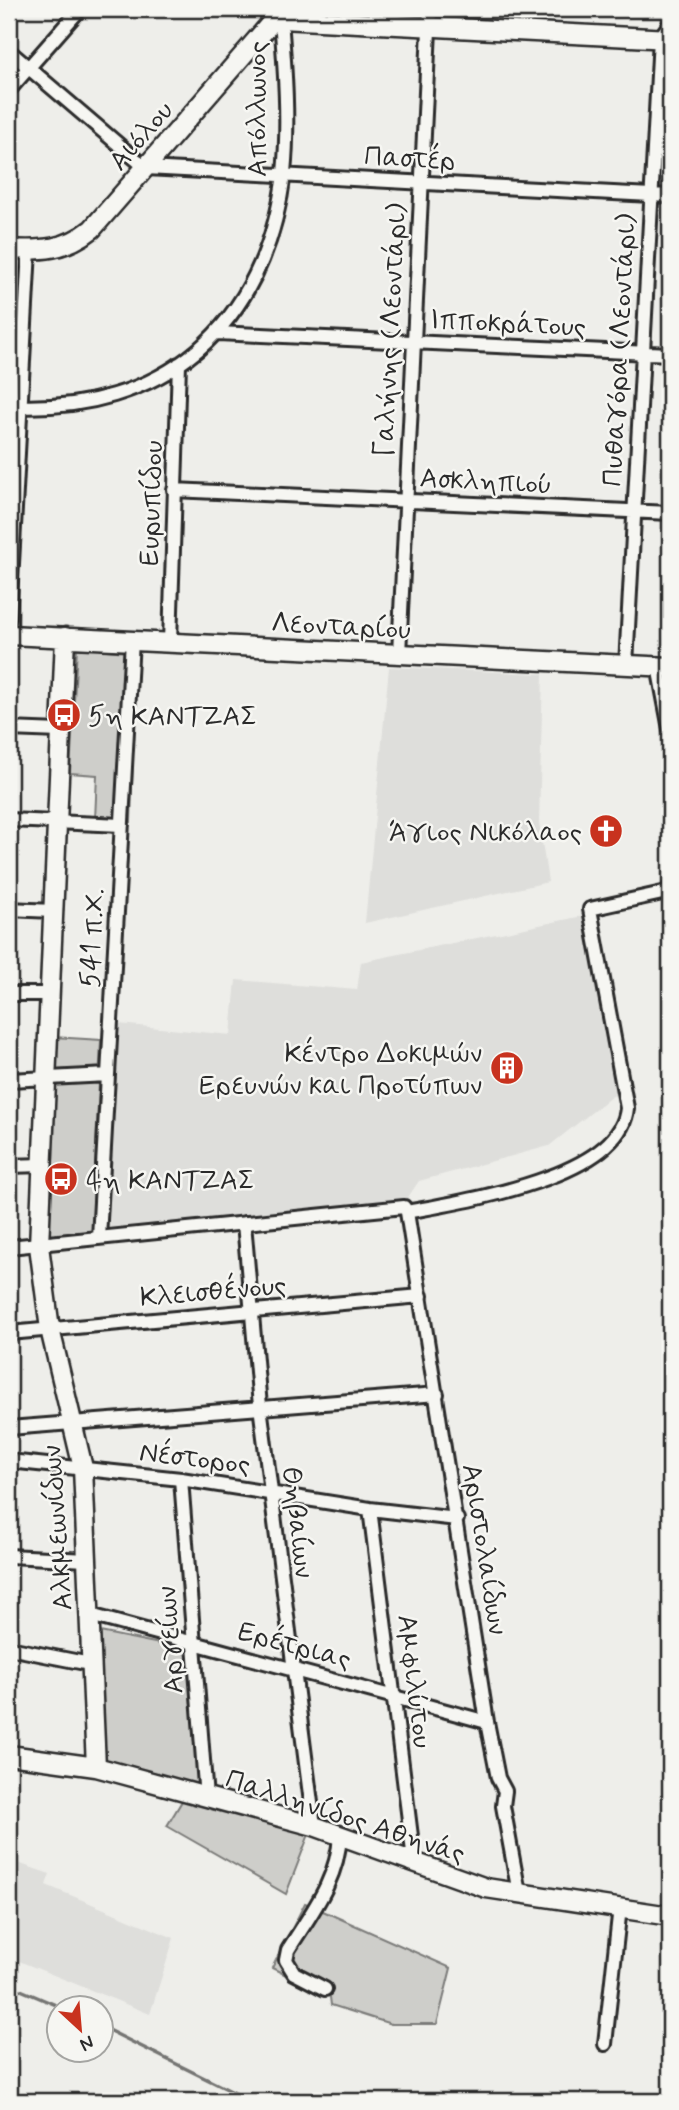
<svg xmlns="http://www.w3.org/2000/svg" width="679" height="2110" font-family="Mynerve,sans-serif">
	<rect width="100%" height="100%" fill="#eeeeea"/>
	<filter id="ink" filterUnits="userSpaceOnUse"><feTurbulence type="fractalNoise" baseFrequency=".0143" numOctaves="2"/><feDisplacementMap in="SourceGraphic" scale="14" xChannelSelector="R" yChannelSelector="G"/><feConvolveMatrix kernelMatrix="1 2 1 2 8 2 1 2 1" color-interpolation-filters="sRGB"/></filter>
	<g filter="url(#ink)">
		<path fill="#dededb" d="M 547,9 L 668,9 L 663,19 L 547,15 Z
			M 389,667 L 543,674 L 539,822 L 548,882 L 365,923 Z
			M 597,913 L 631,1087 L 611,1097 L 549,1146 L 419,1181 L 404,1203 L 105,1234 L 119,1024 L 231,1035 L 236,980 L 357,990 L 361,962 Z
			M 9,1860 L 50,1874 L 46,1885 L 174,1938 L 150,2014 L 9,1957 Z"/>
		<path fill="#cececa" stroke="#7c7c7a" stroke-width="2" d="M 77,647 L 136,653 L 131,822 L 95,820 L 97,775 L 70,773 Z
			M 53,1037 L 101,1040 L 92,1231 L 47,1236 Z
			M 95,1631 L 190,1650 L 200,1791 L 103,1762 Z
			M 185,1796 L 311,1829 L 286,1894 L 167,1826 Z
			M 305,1903 L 451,1968 L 437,2024 L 391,2024 L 331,2005 L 330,1997 L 272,1968 Z"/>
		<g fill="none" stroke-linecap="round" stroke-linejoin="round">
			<path stroke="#757573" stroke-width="3.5" d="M 9,1985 L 63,2008
				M 102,2027 L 251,2101"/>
			<g stroke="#2b2b2b" stroke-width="18">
				<path id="street" d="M 9,51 L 146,168 L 670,196
					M 9,90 L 80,9
					M 218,333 L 670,354
					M 9,406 C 163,415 266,326 284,173 C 289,122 285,70 281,19
					M 174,490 L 670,513
					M 9,619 L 29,250
					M 170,642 L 179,364
					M 399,654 L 430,9
					M 626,665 L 660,38 L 670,24
					M 658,666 L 670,729
					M 9,729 L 60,731
					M 9,820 L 122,825
					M 9,909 L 53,911
					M 9,994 L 50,994
					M 9,1080 L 108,1075
					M 9,1166 L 43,1165
					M 407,1212 L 487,1722 L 498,1778 L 505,1791 L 503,1806 L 519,1893
					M 407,1212 C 463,1201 621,1178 627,1108 L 590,909 L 667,892 L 670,887
					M 244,1223 L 260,1406 L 314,1826
					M 99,1238 L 132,640
					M 9,1247 L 404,1207 L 407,1212
					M 9,1333 L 421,1296
					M 9,1428 L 437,1394
					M 9,1461 L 181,1479 L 370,1509 L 457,1519
					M 181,1479 L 206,1798
					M 370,1509 L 414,1860
					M 9,1556 L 87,1560
					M 90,1615 L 487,1722
					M 9,1648 L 90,1664
					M 325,1989 L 294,1973 L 286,1960 L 288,1950 C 311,1913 338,1880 340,1835
					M 605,2044 L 620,1907"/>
			</g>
			<g stroke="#2b2b2b" stroke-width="23">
				<path id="secondary" d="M 9,249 C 41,251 66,250 92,229 L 271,23 L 281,19 L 670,39
					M 9,635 L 670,667
					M 65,637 L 39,1246 L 50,1329 L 83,1468 L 96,1767
					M 9,1755 L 96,1767 L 314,1826 L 486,1888 L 670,1916"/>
			</g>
			<use href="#street" stroke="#f6f6f2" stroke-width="12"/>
			<use href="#secondary" stroke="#f6f6f2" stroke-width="18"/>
		</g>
	</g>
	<defs>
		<g id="bus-disc" transform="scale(1.75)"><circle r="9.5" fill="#c8321e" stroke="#f6f6f2"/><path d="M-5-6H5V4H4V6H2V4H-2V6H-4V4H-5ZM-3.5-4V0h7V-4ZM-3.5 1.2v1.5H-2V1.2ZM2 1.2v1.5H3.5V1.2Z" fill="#fff"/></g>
		<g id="church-disc" transform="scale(1.75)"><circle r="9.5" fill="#c8321e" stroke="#f6f6f2"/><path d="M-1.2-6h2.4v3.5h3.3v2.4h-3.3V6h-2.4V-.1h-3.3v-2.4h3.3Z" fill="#fff"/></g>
		<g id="building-disc" transform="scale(1.75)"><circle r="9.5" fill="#c8321e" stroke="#f6f6f2"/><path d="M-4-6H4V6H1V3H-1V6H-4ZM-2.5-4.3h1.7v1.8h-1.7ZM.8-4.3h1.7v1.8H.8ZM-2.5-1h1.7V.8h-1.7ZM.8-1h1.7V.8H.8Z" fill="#fff"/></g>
	</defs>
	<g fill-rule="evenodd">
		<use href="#bus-disc" x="64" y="715"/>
		<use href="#church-disc" x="606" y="831"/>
		<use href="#building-disc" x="507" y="1068"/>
		<use href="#bus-disc" x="61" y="1179"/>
	</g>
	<g text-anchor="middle" stroke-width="5" stroke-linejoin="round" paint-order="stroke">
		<g font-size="28" fill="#2b2b2b" stroke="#f6f6f2">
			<text transform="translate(256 109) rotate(-90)" y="10">Απόλλωνος</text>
			<text transform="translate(140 135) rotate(-49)" y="10">Αιόλου</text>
			<text transform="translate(410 157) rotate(3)" y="10">Παστέρ</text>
			<text transform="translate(508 322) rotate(3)" y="10">Ιπποκράτους</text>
			<text transform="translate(389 330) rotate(-87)" y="10">Γαλήνης (Λεοντάρι)</text>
			<text transform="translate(618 350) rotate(-87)" y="10">Πυθαγόρα (Λεοντάρι)</text>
			<text transform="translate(486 480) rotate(3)" y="10">Ασκληπιού</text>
			<text transform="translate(150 503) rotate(-88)" y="10">Ευρυπίδου</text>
			<text transform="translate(341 625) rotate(3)" y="10">Λεονταρίου</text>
			<text transform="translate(91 938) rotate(-87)" y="10">541 π.Χ.</text>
			<text transform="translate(213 1290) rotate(-5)" y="10">Κλεισθένους</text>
			<text transform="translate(195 1457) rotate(7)" y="10">Νέστορος</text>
			<text transform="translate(299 1522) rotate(83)" y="10">Θηβαίων</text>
			<text transform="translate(56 1528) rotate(-94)" y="10">Αλκμεωνίδων</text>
			<text transform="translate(486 1549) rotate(81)" y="10">Αριστολαίδων</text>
			<text transform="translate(169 1640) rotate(-94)" y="10">Αργείων</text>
			<text transform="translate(295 1644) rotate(15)" y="10">Ερέτριας</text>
			<text transform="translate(416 1681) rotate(83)" y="10">Αμφιλύτου</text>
			<text transform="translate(346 1815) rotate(18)" y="10">Παλληνίδος Αθηνάς</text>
		</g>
		<g font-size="28" fill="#2b2b2b" stroke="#f6f6f2" text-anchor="start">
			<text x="88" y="725">5η ΚΑΝΤΖΑΣ</text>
			<text x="582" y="841" text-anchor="end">Άγιος Νικόλαος</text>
			<text x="482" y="1062" text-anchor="end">Κέντρο Δοκιμών<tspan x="482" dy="32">Ερευνών και Προτύπων</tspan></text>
			<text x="86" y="1189">4η ΚΑΝΤΖΑΣ</text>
		</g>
	</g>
	<rect width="679" height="2110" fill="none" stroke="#f6f6f2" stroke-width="35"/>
	<rect x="18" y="18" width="644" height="2075" fill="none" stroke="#2b2b2b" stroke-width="2.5" filter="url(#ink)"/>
	<g transform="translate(80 2029) rotate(154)"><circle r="33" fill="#f6f6f2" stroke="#a5a5a2" stroke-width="2"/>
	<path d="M0-5L12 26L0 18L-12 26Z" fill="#c8321e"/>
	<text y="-10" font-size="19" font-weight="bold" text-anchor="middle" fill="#2b2b2b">N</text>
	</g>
</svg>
